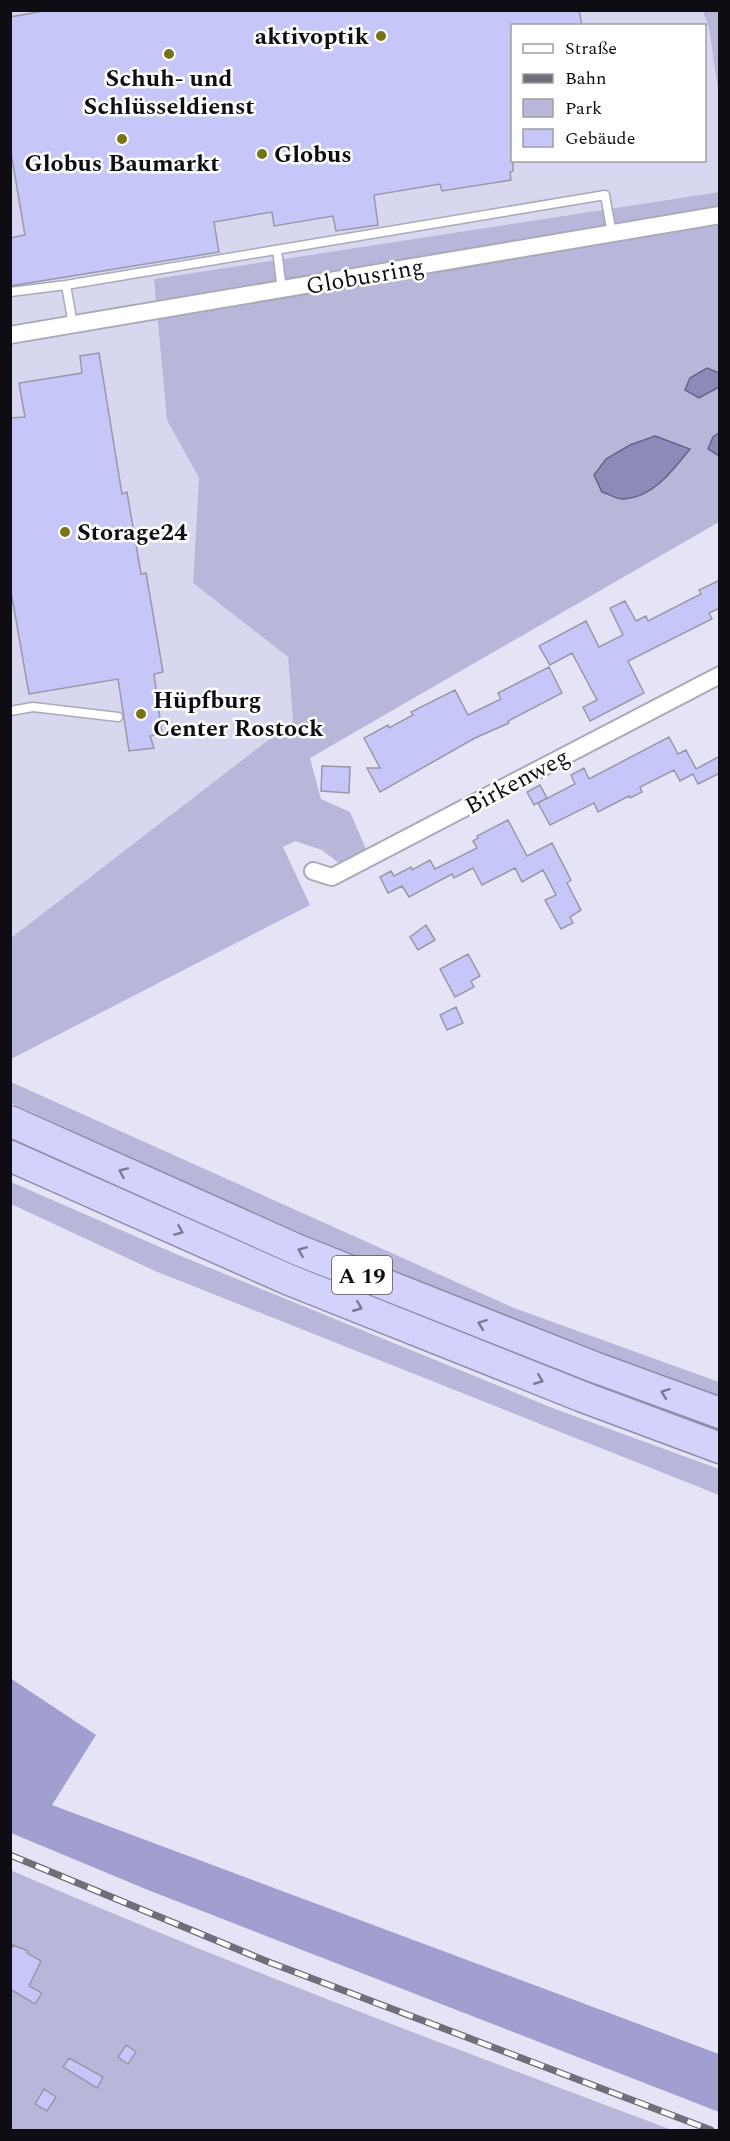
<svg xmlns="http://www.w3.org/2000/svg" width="730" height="2141" font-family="Spectral,serif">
	<rect width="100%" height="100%" fill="#e4e4f6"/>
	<path fill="#d8d7f0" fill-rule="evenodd" d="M 11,11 L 703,11 L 709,28 L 719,97 L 719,192 L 155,279 L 167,420 L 199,478 L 193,583 L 288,657 L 293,721 L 11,938 ZM 512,26 L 704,26 L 704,160 L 512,160 Z"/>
	<path fill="#b8b7d9" d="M 703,11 L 719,11 L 719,97 L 709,28 Z
		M 719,192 L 719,522 L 310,758 L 321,799 L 350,812 L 366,849 L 340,864 L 322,850 L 295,841 L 283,847 L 310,905 L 11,1059 L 11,938 L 293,721 L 288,657 L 193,583 L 199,478 L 167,420 L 154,279 Z
		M 11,1082 L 514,1308 L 719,1382 L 719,1397 C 593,1350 467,1302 343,1251 C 231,1205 121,1153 11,1103 Z
		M 11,1182 L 176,1254 L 555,1409 L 719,1469 L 719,1495 L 155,1271 L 11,1204 Z
		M 10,1870 C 228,1964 451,2047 672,2130 L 11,2130 Z"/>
	<path fill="#a19fcf" d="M 10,1678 L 96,1735 L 52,1805 L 719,2054 L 719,2112 L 148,1890 L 11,1833 Z"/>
	<path fill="#8c8ab9" stroke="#666487" stroke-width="1.5" d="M 707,368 L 719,373 L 719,387 L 699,398 L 685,390 L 690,378 Z
		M 719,433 L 719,456 L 708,449 L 713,437 Z
		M 655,436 L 690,449 C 674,469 653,498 624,499 C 618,500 609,494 602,492 L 594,475 L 606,459 L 630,445 Z"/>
	<path fill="#c7c6f8" stroke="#9898a8" stroke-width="1.5" d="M 50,10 L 579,10 L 582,26 L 513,26 L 513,171 L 510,172 L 511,180 L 442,191 L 440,184 L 374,195 L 378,225 L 336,231 L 333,216 L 274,226 L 272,212 L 214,222 L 219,252 L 10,286 L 10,238 L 25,235 L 10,147 L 10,17 Z
		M 99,353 L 122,494 L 127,492 L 141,574 L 146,573 L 163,672 L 154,674 L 162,734 L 150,736 L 154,748 L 129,751 L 118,679 L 29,694 L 10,586 L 10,418 L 25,417 L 19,383 L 82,373 L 80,356 Z
		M 720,580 L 720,608 L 709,613 L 712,619 L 628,661 L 644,693 L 590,721 L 583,707 L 597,700 L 572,653 L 550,665 L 539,646 L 586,621 L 599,647 L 623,635 L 610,608 L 625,601 L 636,621 L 646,616 L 648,621 L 701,594 L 699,590 Z
		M 549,667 L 562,693 L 508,721 L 509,723 L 475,738 L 380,792 L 367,768 L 380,768 L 364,738 L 388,725 L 389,728 L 413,715 L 411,712 L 455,690 L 468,715 L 501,699 L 498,693 Z
		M 669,737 L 678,754 L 686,750 L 696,769 L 720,756 L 720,773 L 698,784 L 693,774 L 680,781 L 674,770 L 640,787 L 642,792 L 630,798 L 629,796 L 598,812 L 594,803 L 550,825 L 538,803 L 575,784 L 571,775 L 584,768 L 589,779 Z
		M 322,766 L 350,767 L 349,793 L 321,791 Z
		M 540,785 L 547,798 L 534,805 L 527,792 Z
		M 508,820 L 527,856 L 552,843 L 571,880 L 567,883 L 581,910 L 570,917 L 573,923 L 561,929 L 545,900 L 556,895 L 543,870 L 522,882 L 515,868 L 482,885 L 473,868 L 454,878 L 452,874 L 409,897 L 402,886 L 388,893 L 380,877 L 391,871 L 394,876 L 411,867 L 412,870 L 430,860 L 435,869 L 477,848 L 473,841 L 478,838 L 477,836 Z
		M 426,925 L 435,940 L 418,950 L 410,937 Z
		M 468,954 L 480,976 L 471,981 L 474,987 L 455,997 L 440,969 Z
		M 456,1007 L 463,1023 L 447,1030 L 440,1015 Z
		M 13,1945 L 28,1951 L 27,1953 L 41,1961 L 29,1986 L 42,1993 L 35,2004 L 10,1989 L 10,1952 Z
		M 126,2045 L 136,2052 L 128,2064 L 118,2057 Z
		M 69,2058 L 103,2077 L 97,2088 L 63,2067 Z
		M 44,2089 L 56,2097 L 47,2111 L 35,2104 Z"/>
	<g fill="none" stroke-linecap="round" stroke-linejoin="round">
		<g stroke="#a9a9b9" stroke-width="11">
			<path id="service" d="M 277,250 L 282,290
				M 66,285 L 73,325
				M 10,292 L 66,285 L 605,195 L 612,234
				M 10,711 L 33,707 L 118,717"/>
		</g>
		<g stroke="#a9a9b9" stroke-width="20">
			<path id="minor" d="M 10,335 L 720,215
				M 313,871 L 332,877 L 720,675"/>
		</g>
		<g stroke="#8e8daa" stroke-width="33">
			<path id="motorway" d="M 10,1121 L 298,1250 L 594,1367 L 720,1413
				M 10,1156 L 287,1279 L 583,1397 L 720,1448"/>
		</g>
		<use href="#service" stroke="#fff" stroke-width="8"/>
		<use href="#minor" stroke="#fff" stroke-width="16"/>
		<use href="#motorway" stroke="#d3d2fc" stroke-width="30"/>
		<g stroke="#6f6f7a" stroke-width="7">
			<path id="rail" d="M 10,1855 L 266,1961 L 711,2130"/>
		</g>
		<use href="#rail" stroke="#fff" stroke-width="4.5" stroke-dasharray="14" stroke-linecap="butt"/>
	</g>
	<defs><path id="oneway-chevron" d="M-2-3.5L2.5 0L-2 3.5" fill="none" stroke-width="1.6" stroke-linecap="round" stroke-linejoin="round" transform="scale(1.5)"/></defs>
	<g stroke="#7a7993">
		<use href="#oneway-chevron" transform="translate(123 1172) rotate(-156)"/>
		<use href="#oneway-chevron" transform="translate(179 1231) rotate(24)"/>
		<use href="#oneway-chevron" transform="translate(302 1251) rotate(-157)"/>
		<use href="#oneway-chevron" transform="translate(358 1307) rotate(22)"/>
		<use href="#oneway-chevron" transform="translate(482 1324) rotate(-159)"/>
		<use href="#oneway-chevron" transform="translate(539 1380) rotate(22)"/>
		<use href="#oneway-chevron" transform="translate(665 1393) rotate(-160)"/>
	</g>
	<g fill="#787317" stroke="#fff" stroke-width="2">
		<circle cx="381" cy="36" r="6"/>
		<circle cx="169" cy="54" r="6"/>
		<circle cx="122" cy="139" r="6"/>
		<circle cx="262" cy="154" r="6"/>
		<circle cx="65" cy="532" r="6"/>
		<circle cx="141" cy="714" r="6"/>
	</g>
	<g text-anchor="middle" stroke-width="5" stroke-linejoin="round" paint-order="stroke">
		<rect fill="#fff" stroke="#56565a" stroke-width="1.5" x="332" y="1256" width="60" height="38" rx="4.5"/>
		<g font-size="22" font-weight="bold" fill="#0e0d13">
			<text x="362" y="1283">A 19</text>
		</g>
		<g font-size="24" font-weight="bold" fill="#0e0d13" stroke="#fff" text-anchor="start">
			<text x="369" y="44" text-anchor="end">aktivoptik</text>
			<text x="169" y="86" text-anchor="middle">Schuh- und<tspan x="169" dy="28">Schlüsseldienst</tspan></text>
			<text x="274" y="162">Globus</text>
			<text x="122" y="171" text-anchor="middle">Globus Baumarkt</text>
			<text x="77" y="540">Storage24</text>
			<text x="153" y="708">Hüpfburg<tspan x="153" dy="28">Center Rostock</tspan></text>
		</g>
		<g font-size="24" fill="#0e0d13" stroke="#fff">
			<text transform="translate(365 276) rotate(-10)" y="8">Globusring</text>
			<text transform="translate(517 781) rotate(-28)" y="8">Birkenweg</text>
		</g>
	</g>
	<rect width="730" height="2141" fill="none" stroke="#0e0d13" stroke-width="24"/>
	<rect x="511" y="24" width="195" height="138" fill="#ffffff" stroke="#9f9ea1" stroke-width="1.5"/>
	<rect x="523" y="44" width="30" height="9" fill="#ffffff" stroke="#9f9ea1" stroke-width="1.5"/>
	<text x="565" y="54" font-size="18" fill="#0e0d13">Straße</text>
	<rect x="523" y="74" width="30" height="9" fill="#6f6f7a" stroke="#9f9ea1" stroke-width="1.5"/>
	<text x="565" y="84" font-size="18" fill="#0e0d13">Bahn</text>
	<rect x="523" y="99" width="30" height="18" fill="#b8b7d9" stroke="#9f9ea1" stroke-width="1.5"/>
	<text x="565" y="114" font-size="18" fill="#0e0d13">Park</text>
	<rect x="523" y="129" width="30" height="18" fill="#c7c6f8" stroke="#9f9ea1" stroke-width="1.5"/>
	<text x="565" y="144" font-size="18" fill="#0e0d13">Gebäude</text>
</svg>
